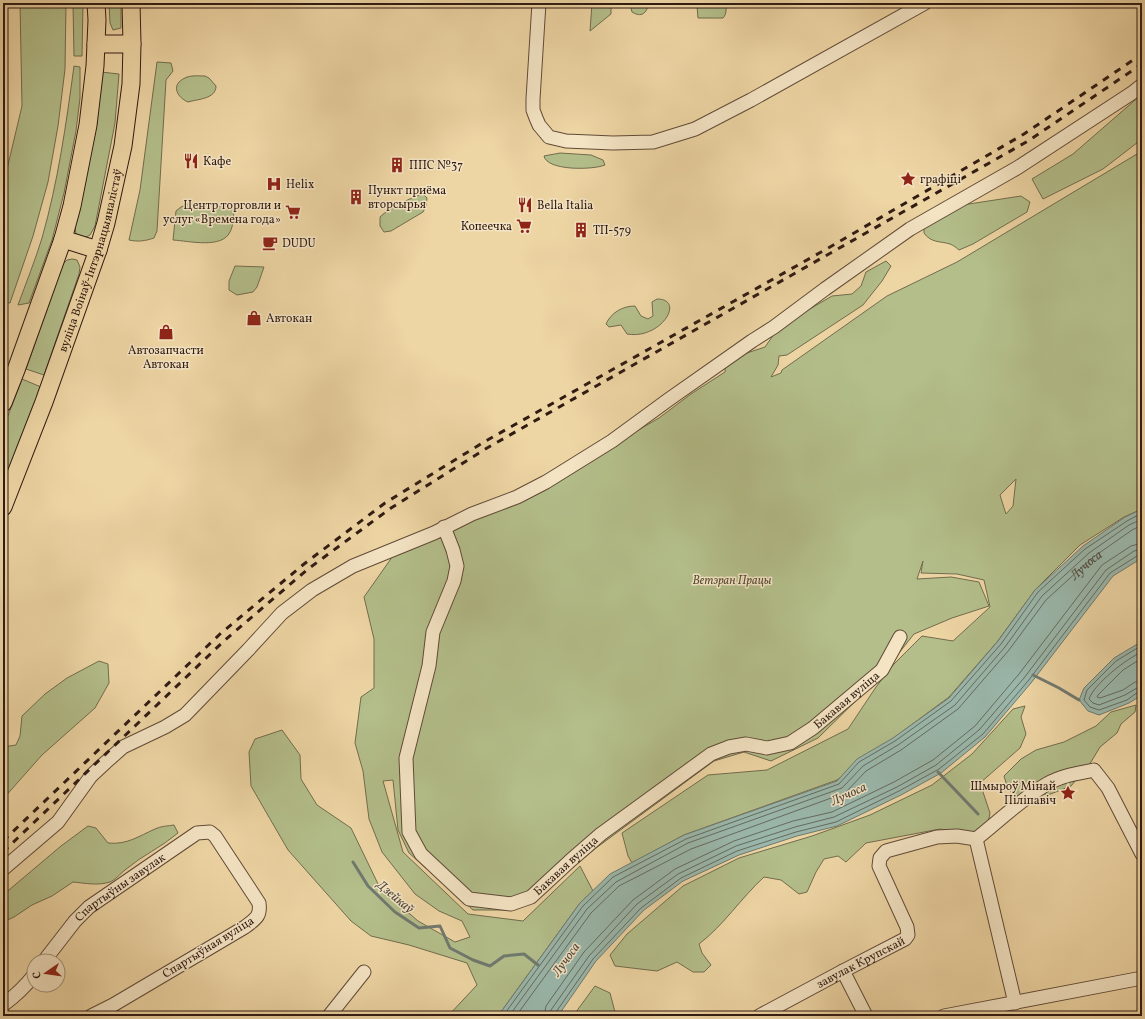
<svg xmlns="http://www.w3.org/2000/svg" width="1145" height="1019" font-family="Vollkorn,serif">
	<rect width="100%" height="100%" fill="#eed5a4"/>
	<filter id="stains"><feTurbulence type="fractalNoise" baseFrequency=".005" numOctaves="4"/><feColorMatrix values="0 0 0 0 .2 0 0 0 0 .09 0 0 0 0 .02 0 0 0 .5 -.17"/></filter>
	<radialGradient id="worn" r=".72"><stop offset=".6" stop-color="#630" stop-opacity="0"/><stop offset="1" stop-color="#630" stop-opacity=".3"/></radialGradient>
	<path fill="#b3be8a" stroke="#726c4e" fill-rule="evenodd" d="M 20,3 L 66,3 L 65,69 L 58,126 L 48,182 L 33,236 L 10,303 L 3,302 L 3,186 L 22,106 Z
		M 73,3 L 83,3 L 82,56 L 74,56 Z
		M 109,3 L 121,3 L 121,28 L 113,30 L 110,23 Z
		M 592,3 L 611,3 L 611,14 L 590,31 Z
		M 612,3 L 726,3 C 726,8 727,14 723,18 L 698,18 L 697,6 L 649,4 C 646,13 642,18 632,12 L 630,4 Z
		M 157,62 L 171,63 L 173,71 L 166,80 L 157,231 L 154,238 C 145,241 138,242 129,240 L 140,190 Z
		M 74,66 L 80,67 L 80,98 L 76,131 L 64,193 L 52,240 L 29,303 L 18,305 C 26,283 35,261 42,238 C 58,182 66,125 74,66 Z
		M 101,72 L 119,74 L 115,123 L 95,226 L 90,235 C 85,238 81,238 76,234 L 75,227 L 97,123 Z
		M 205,76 L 209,78 L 216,86 C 216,99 198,99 188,102 C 176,97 171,84 185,78 C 190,75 199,76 205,76 Z
		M 1142,94 L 1142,139 L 1103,169 L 1043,199 L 1032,179 L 1073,154 Z
		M 1142,151 L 1142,509 L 1124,517 L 1080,545 L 1035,590 L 997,642 L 949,697 L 837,780 L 684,835 L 632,863 L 628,856 L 622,833 L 708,775 L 767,770 L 848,729 L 876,687 L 894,664 L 922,636 L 953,641 L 990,607 L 984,580 L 957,574 L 921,573 L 923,561 L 917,579 L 951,577 L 979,582 L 989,606 L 952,618 L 914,634 L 880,677 L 818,738 L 771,761 L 744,752 L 714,761 L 596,848 L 531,902 L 509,910 L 473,910 L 409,853 L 398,830 L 393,780 L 383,781 L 403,852 L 468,914 L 523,921 L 580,866 L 593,891 L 580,903 L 498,1016 L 448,1016 L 477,985 L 467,963 L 409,945 L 371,936 L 351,921 L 288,850 L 251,786 L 249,752 L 255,739 L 282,730 L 300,755 L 301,779 L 317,805 L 351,828 L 380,888 L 418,921 L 455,942 L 470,937 L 462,921 L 439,911 L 415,894 L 382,852 L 369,819 L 363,771 L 355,743 L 361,697 L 374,688 L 374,639 L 364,597 L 395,553 L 604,450 L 659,418 L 691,394 L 725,372 L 726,360 L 765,347 L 779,327 L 832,296 L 852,294 L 861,286 L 866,272 L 886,261 L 891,266 L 882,281 L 863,305 L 787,355 L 779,356 L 778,365 L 771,377 L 781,373 L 782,370 L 887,296 L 957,262 ZM 1016,479 L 1013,506 L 1006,514 L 1000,495 Z
		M 560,153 L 591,155 L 603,160 L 605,165 C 593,170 547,171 544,156 Z
		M 423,194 L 427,198 L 426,206 L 423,212 L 391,231 L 384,232 L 380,226 L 380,217 C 389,208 410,198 423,194 Z
		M 1021,196 L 1030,202 L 1027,212 L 973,244 L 959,250 C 957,248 953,245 950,244 C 940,241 931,243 924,233 L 924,225 L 956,206 Z
		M 188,204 L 234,207 C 233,215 234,225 230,232 C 222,249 189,241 173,240 L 176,211 L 181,207 Z
		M 72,259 L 77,260 L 80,267 L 79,274 L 44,375 L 26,369 L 63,264 L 67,260 Z
		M 235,266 L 264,267 L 257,287 L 253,292 L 237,295 L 229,290 L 229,281 Z
		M 657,299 C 686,299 661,340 627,334 L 621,325 L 609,327 L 606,324 C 611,313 622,306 635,306 L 641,316 L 648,319 L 653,316 L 652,302 Z
		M 22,379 L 41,387 L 3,483 L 3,429 Z
		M 99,661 L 108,664 L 109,683 L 95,708 L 42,755 L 3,799 L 3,747 L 16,745 L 20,736 L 22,716 L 45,694 L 67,678 Z
		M 1136,705 L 1135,712 L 1121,724 L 1117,733 L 1100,747 L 1091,762 L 1071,786 L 1048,795 L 1033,791 L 1018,797 L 1008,789 L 1004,776 L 1021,759 L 1036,750 L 1064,742 L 1096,726 L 1111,712 Z
		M 1025,706 L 1021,717 L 1026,734 L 1020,748 L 980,783 L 990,813 L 987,828 L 969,834 L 940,829 L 866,843 L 846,862 L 838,856 L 824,859 L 816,872 L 807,892 L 799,894 L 781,880 L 764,877 C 741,898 724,925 699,944 L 702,953 L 711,965 L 704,972 L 693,972 L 677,962 L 657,971 L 615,966 L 610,955 L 627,934 L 683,886 L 739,858 L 812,836 L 870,815 L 932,785 L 972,754 L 1013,709 Z
		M 174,825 L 178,833 C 162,847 141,856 125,870 C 120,874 115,880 110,882 C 98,886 84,883 73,882 L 52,896 L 32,905 L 14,917 L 3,922 L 3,895 L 61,846 L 88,826 L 96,828 L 108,843 C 127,845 139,836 155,829 C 161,826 168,826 174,825 Z
		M 595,986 L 610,993 L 615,1012 L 614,1016 L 573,1016 Z"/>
	<path fill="#9ab8ac" stroke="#70796f" d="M 1142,509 L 1142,558 L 1113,576 L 1031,683 L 985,737 L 941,773 L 901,795 L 837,826 L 797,836 L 739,855 L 683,881 L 644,910 L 596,961 L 558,1016 L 498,1016 L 580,903 L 610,874 L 684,835 L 837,781 L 857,759 L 893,738 L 949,698 L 998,641 L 1035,590 L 1083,546 L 1125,517 Z
		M 1139,643 L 1142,643 L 1142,695 L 1129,703 L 1099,715 L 1088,711 L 1079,700 L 1084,688 L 1114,658 Z"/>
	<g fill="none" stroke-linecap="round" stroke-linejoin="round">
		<g stroke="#656a60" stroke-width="1">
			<path d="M 1142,647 L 1139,647 L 1116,661 L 1087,690 L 1084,700 L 1090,707 L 1099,710 L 1127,700 L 1138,692 L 1142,692"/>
			<path d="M 1142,652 C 1127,658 1094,684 1089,699 L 1093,703 L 1099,705 L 1125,695 L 1137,688 L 1142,687"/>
			<path d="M 1142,658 L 1123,670 L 1098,695 L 1097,697 L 1100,698 L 1123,690 L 1135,682 L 1142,681"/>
			<path d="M 503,1016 L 583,906 L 613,877 L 686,839 L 839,784 L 859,762 L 895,741 L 951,701 L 1001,644 L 1038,592 L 1085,549 L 1127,521 L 1142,513"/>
			<path d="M 509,1016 L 587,909 L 616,882 L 688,843 L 842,788 L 863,766 L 898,745 L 955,705 L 1005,647 L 1042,596 L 1089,553 L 1129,525 L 1142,519"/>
			<path id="s1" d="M 516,1016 L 591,913 L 619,886 L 691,849 L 845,793 L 866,771 L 901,750 L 958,709 L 1009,650 L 1046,600 L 1092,558 L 1132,530 L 1142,525"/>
			<path d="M 544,1016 L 546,1006 L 584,952 L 633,900 L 675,869 L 734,841 L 793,821 L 832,812 L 894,782 L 933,760 L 975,726 L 1019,674 L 1102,565 L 1131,546 L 1142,543"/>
			<path d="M 550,1016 L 551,1010 L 589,956 L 637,904 L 678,874 L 736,846 L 795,827 L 834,817 L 897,787 L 936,765 L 979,730 L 1024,678 L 1106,570 L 1134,551 L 1142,549"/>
			<path d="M 555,1016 L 556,1012 L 593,959 L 641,908 L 681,878 L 737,851 L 796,832 L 836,822 L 899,791 L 939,769 L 983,734 L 1028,681 L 1110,573 L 1137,556 L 1142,554"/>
		</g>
		<path stroke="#70796f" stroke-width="3" d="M 1033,675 L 1059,688 L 1079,700
			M 938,772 L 978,814
			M 353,862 L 368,886 L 395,912 L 419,928 L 440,926 L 450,948 L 473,960 L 490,966 L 504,956 L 524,954 L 538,965"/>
		<g stroke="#604a37" stroke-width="15">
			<g id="minor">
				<path d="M 539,3 L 533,99 L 533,110 L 536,118 L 539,125 L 549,137 L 566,141 L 613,143 L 653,142 L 695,129 L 751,100 L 925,3"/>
				<path id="s2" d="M 444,527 L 453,550 L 457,566 L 454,581 L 433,632 L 429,666 L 406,758 L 409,832 L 421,854 L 469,899 L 511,904 L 531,897 L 571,860 L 601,834 L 711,754 L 729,747 L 746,744 L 767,748 L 790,743 L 813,728 L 882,670 L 900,637"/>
				<path d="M 976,839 L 1015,1003"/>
				<path d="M 3,869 L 58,822 L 91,776 L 106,762 L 123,747 L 165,727 L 185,715 L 248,650 L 282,613 L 312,590 L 353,566 L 434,533 L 472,514 L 517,497 L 546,482 L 612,441 L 668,400 L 752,341 L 774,327 L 825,289 L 910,229 L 1017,168 L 1132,93 L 1142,85"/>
				<path id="s3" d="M 44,961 L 75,921 L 89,907 L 197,833 L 210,832 L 215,836 L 259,903 C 261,917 255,919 245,927 L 113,1005 L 91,1016"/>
				<path d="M 843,971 L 866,1016"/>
				<path d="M 3,1005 C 15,996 25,987 34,975"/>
				<path d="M 329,1016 L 364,972"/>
				<path id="s4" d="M 759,1016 L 843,971 L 905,939 L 908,935 L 907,927 L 879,866 L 880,858 L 886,851 L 937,837 L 957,836 L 976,839 C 999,821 1021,799 1047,784 C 1061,776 1078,773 1094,770 L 1108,788 L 1142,854"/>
				<path d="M 944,1016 L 1142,978"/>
			</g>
		</g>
		<g stroke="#301b13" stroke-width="19">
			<g id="major">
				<path d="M 96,44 L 132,44"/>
				<path d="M 63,239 L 98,250"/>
				<path d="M 3,403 L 16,370 L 63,239 L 72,206 L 88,125 L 95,66 L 97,20 L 96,3"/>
				<path id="s5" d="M 3,507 L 44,402 L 98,250 L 106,223 L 123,146 L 131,84 L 132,44 L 131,3"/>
			</g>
		</g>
		<use href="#minor" stroke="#f4e4c4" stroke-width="13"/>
		<use href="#major" stroke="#eed5a4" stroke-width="17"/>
		<path stroke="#301b13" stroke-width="3" stroke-dasharray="7 7" stroke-linecap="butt" d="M 3,841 L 220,634 L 304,564 L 385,503 L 484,442 L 830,247 L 1024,134 L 1142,54
			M 3,852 L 225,640 L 308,569 L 391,508 L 487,448 L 1028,141 L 1142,64"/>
	</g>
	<defs>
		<g id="restaurant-bare" transform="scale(1.2)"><path d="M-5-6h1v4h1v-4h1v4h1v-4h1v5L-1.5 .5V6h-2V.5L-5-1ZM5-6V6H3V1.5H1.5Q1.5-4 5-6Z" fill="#8f2418" stroke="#f4e4c4" stroke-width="2.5" paint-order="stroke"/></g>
		<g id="building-bare" transform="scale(1.2)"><path d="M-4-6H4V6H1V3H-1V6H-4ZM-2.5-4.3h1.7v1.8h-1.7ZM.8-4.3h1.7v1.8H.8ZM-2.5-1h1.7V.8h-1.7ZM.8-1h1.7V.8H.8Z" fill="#8f2418" stroke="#f4e4c4" stroke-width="2.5" paint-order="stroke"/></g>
		<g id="sight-bare" transform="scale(1.2)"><path d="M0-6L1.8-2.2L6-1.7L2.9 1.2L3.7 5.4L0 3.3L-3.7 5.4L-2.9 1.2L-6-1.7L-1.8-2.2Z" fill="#8f2418" stroke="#f4e4c4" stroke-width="2.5" paint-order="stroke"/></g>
		<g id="hospital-bare" transform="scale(1.2)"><path d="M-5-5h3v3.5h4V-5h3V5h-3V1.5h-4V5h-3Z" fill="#8f2418" stroke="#f4e4c4" stroke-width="2.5" paint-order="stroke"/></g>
		<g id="supermarket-bare" transform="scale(1.2)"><path d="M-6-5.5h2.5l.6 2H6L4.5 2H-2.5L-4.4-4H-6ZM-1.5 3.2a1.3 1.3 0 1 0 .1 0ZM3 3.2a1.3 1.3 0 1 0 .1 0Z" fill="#8f2418" stroke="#f4e4c4" stroke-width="2.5" paint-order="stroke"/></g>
		<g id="cafe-bare" transform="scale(1.2)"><path d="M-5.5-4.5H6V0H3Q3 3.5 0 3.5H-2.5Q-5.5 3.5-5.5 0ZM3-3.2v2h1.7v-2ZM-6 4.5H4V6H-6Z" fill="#8f2418" stroke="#f4e4c4" stroke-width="2.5" paint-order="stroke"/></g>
		<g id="shop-bare" transform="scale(1.2)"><path d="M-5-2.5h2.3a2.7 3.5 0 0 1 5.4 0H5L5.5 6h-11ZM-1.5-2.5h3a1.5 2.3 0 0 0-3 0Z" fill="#8f2418" stroke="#f4e4c4" stroke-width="2.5" paint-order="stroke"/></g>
	</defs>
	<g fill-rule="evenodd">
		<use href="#restaurant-bare" x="191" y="161"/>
		<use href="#building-bare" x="397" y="165"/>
		<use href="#sight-bare" x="908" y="179"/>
		<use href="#hospital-bare" x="274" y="184"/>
		<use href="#building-bare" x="356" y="197"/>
		<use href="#restaurant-bare" x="525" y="205"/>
		<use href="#supermarket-bare" x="293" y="212"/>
		<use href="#supermarket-bare" x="524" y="226"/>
		<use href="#building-bare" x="581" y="230"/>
		<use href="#cafe-bare" x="270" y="243"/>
		<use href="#shop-bare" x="254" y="318"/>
		<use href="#shop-bare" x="166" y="332"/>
		<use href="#sight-bare" x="1068" y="793"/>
	</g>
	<g text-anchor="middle" stroke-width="3" stroke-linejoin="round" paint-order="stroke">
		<g font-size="12" fill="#301b13" stroke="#f4e4c4" text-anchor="start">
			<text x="203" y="165">Кафе</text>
			<text x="409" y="169">ППС №37</text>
			<text x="920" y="183">графіці</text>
			<text x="286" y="188">Helix</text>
			<text x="368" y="194">Пункт приёма<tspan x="368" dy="14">вторсырья</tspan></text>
			<text x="281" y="209" text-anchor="end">Центр торговли и<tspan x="281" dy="14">услуг «Времена года»</tspan></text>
			<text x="537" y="209">Bella Italia</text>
			<text x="512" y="230" text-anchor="end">Копеечка</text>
			<text x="593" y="234">ТП-579</text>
			<text x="282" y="247">DUDU</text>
			<text x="266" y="322">Автокан</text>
			<text x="166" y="354" text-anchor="middle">Автозапчасти<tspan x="166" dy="14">Автокан</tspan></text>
			<text x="1056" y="790" text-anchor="end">Шмыроў Мінай<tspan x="1056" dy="14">Піліпавіч</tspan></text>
		</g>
		<g font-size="12" fill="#301b13" stroke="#f4e4c4">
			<text dy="4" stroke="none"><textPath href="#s5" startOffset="262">вуліца Воінаў-Інтэрнацыяналістаў</textPath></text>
			<text dy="4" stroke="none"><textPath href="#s2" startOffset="852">Бакавая вуліца</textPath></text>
			<text dy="4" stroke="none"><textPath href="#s2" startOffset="516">Бакавая вуліца</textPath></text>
			<text dy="4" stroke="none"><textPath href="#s3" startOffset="107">Спартыўны завулак</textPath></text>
			<text transform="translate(208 947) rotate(-32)" y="4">Спартыўная вуліца</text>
			<text dy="4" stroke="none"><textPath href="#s4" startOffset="115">завулак Крупскай</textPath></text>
		</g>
		<g font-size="12" font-style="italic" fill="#574c37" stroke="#f4e4c4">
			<text x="732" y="584">Ветэран Працы</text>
		</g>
		<g font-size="13" font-style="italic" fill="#504a41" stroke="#f4e4c4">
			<text dy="5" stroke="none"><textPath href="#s1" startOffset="746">Лучоса</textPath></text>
			<text transform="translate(848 793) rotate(-25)" y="5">Лучоса</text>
			<text transform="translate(396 896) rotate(40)" y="5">Дзейкаў</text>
			<text transform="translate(565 959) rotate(-54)" y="5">Лучоса</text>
		</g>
	</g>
	<rect width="1145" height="1019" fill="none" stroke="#eed5a4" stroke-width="16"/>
	<rect x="4" y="4" width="1137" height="1011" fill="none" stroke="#301b13" stroke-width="2"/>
	<rect x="8" y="8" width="1129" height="1003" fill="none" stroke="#301b13"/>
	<g transform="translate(46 973) rotate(257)"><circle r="19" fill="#f4e4c4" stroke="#a6947d"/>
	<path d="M0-3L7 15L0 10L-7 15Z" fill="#8f2418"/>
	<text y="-6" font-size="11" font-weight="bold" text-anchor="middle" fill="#301b13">С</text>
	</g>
	<rect width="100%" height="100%" filter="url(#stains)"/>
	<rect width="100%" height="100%" fill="url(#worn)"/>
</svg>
